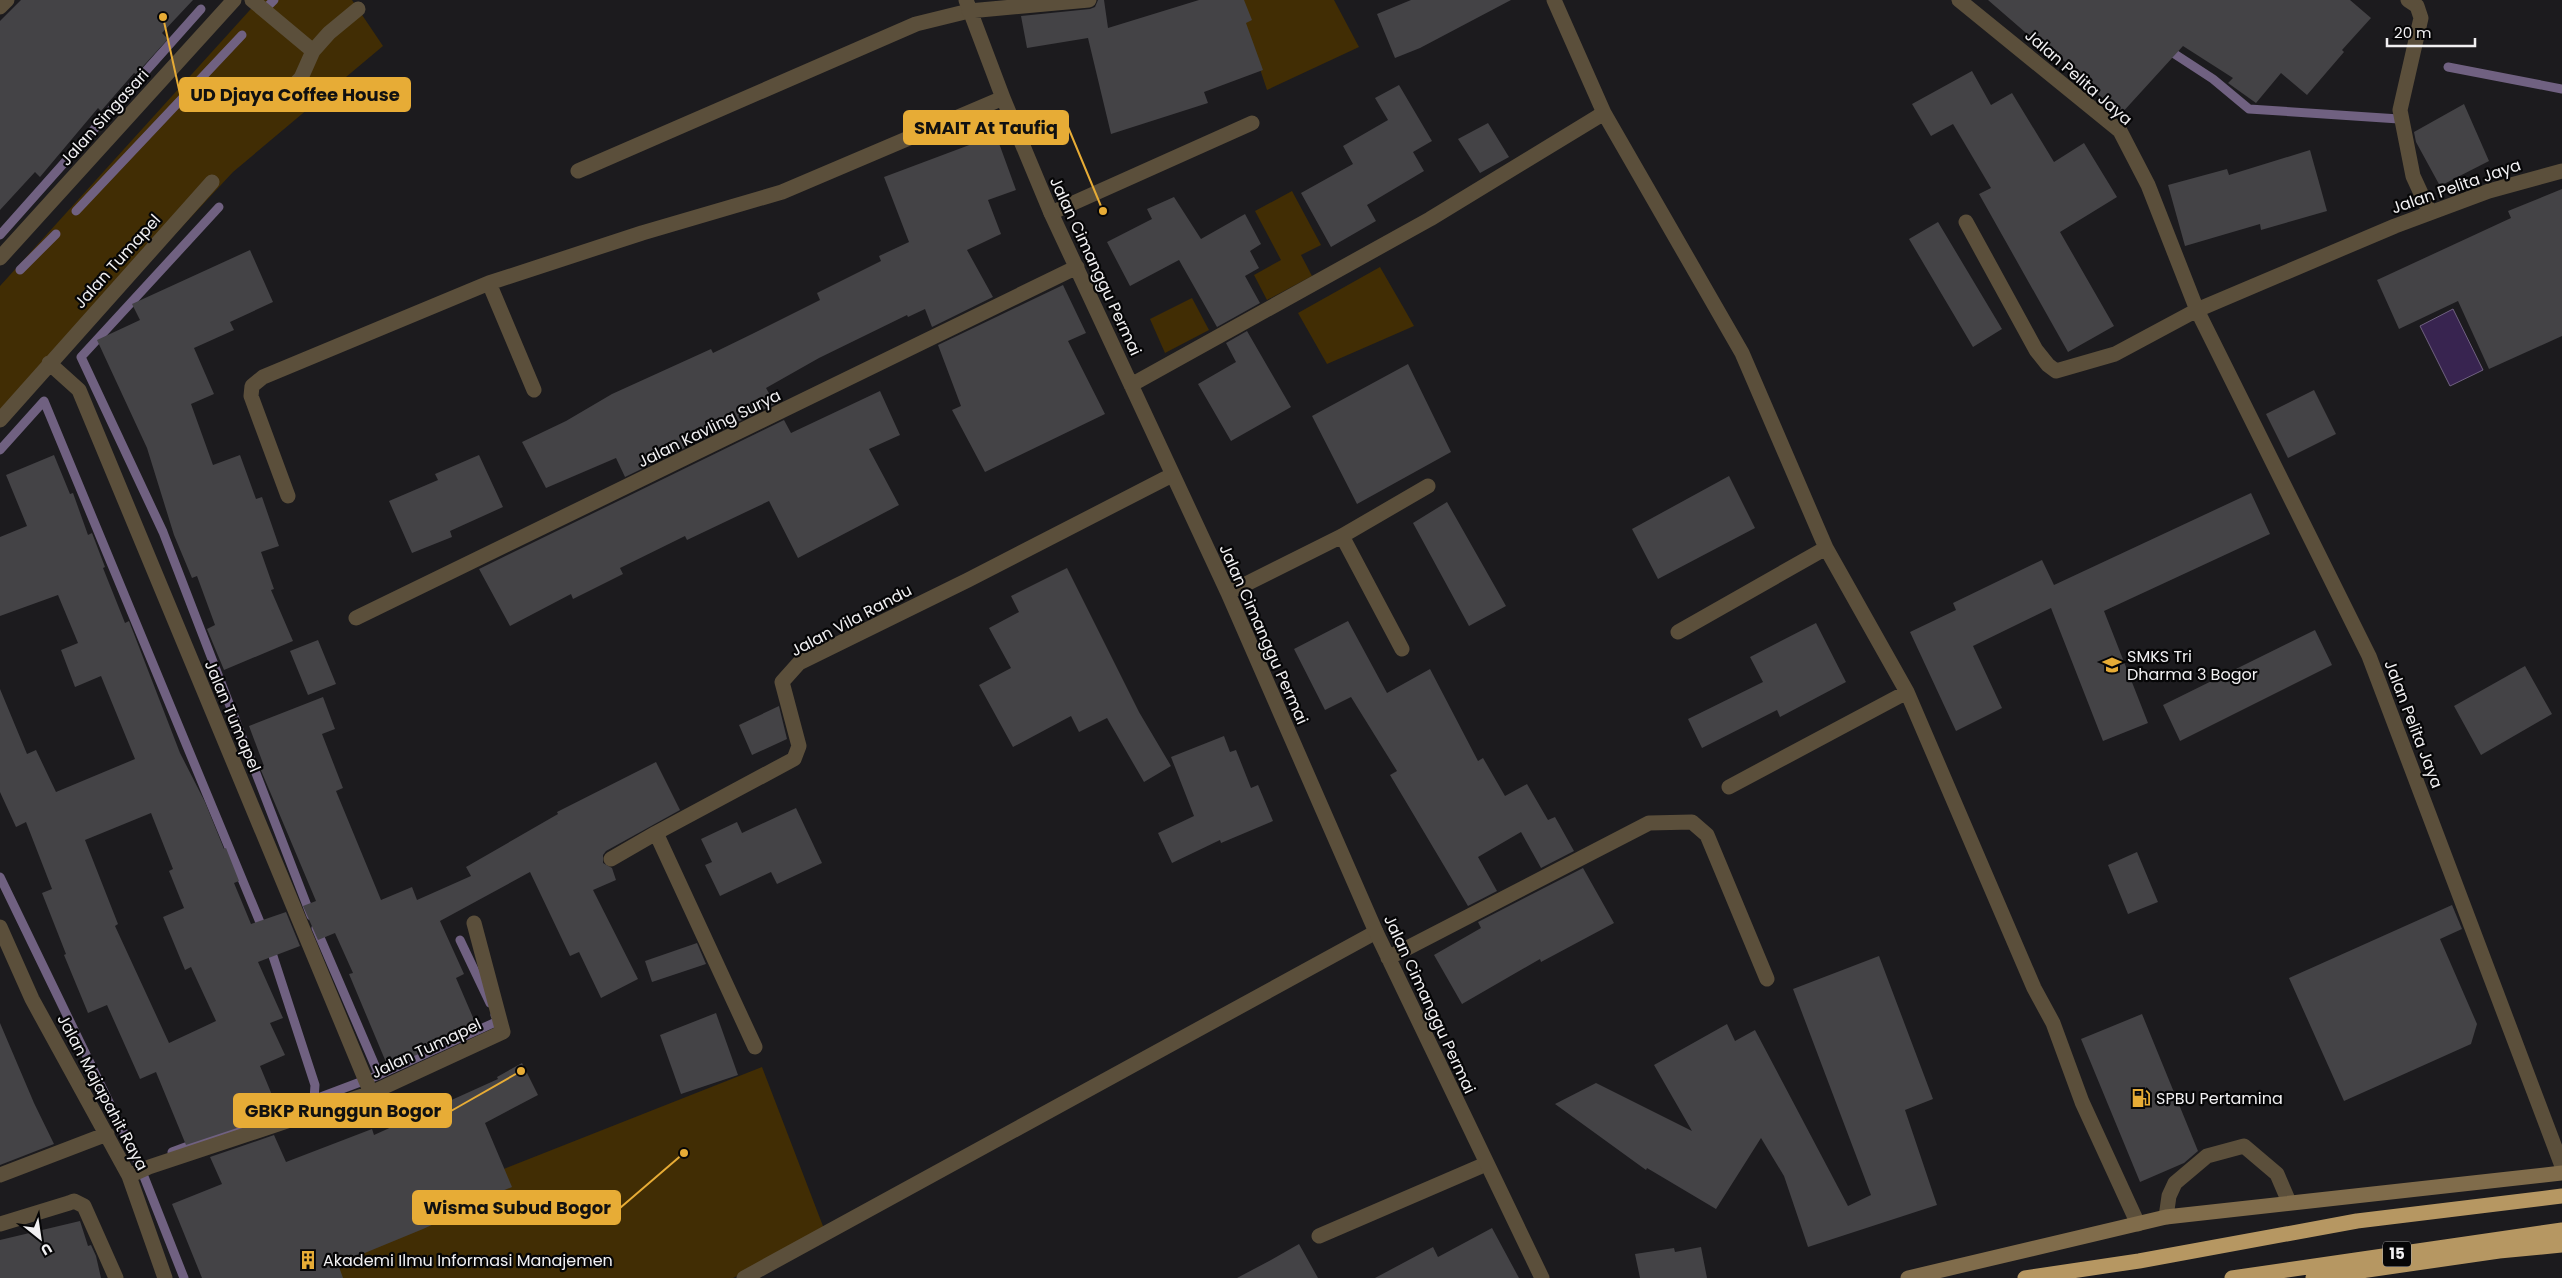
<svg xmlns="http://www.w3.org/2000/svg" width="2562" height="1278" font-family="Poppins,sans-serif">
	<rect width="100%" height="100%" fill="#1c1b1e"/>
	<path fill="#412d04" d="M 259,0 L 352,0 L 383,46 L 233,172 L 0,422 L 0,286 Z
		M 1237,0 L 1334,0 L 1359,47 L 1267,90 Z
		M 1292,191 L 1321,245 L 1301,255 L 1312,276 L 1267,300 L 1254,275 L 1281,260 L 1255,211 Z
		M 1380,267 L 1414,326 L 1327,364 L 1298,313 Z
		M 1192,298 L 1209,330 L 1165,353 L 1150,319 Z
		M 762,1067 L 826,1234 L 733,1278 L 227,1278 Z"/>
	<path fill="#382450" stroke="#706181" d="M 2453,309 L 2483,370 L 2450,386 L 2420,326 Z"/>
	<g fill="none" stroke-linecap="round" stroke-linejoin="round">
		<path stroke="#706181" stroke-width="9" d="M 266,8 L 274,0
			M 2167,49 L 2213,79 L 2249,109 L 2399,119
			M 2448,67 L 2562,89
			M 219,207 L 81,357 L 163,532 L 311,916
			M 76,211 L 242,35
			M 0,235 L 201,9
			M 20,270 L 56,234
			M 0,450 L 44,401 L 264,932
			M 0,877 L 139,1164 L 184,1278
			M 316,928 L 379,1075
			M 460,940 L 490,1003
			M 270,947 L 315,1085 L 314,1099
			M 257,1121 L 379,1075 L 498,1021 L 495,1015
			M 172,1152 L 242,1126"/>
	</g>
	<path fill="#444346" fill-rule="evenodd" d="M 21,0 L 193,0 L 162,33 L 168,39 L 136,74 L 134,73 L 101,111 L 98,108 L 40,177 L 35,172 L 0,210 L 0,21 Z
		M 1098,0 L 1104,0 L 1108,28 L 1199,0 L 1244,0 L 1252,20 L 1246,23 L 1263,70 L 1204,92 L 1208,103 L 1111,134 L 1088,38 L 1027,48 L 1021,16 L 1090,9 L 1095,7 Z
		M 1411,0 L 1511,0 L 1420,48 L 1395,58 L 1377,14 Z
		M 1988,0 L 2350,0 L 2371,18 L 2342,50 L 2344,52 L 2307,95 L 2281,73 L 2256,103 L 2228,83 L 2233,78 L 2183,46 L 2121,114 L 2087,85 L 2091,80 L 2033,39 Z
		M 1972,71 L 1991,105 L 2012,93 L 2054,162 L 2084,143 L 2117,197 L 2060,232 L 2114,326 L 2068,352 L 1979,194 L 1991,188 L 1953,124 L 1931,136 L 1912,104 Z
		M 1399,85 L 1432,141 L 1413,152 L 1424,171 L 1367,205 L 1376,221 L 1331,247 L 1301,193 L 1353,164 L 1343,146 L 1388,120 L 1375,98 Z
		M 2464,104 L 2489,161 L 2440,186 L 2416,142 L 2414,132 Z
		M 1488,123 L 1509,157 L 1480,173 L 1458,139 Z
		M 996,135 L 1016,190 L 988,200 L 1001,234 L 967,250 L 993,297 L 932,327 L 925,309 L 908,317 L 907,315 L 819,358 L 766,388 L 775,404 L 625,477 L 616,458 L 546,488 L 522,442 L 566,421 L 612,394 L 711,349 L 713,353 L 752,334 L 820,300 L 817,293 L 881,261 L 879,256 L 909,242 L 884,177 Z
		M 2310,150 L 2327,211 L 2261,230 L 2260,224 L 2185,246 L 2168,185 L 2227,169 L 2229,175 Z
		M 2562,189 L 2562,336 L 2489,369 L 2458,301 L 2399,329 L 2377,280 L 2511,218 L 2508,211 Z
		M 1174,197 L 1201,239 L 1245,214 L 1261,244 L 1250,251 L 1259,268 L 1245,276 L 1260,303 L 1217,327 L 1179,260 L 1130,286 L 1107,242 L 1152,219 L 1147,209 Z
		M 1938,222 L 2002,329 L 1973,347 L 1909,239 Z
		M 250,250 L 273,302 L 230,322 L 234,330 L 194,348 L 214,394 L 191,404 L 213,465 L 240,455 L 256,499 L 262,497 L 279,546 L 261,552 L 274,589 L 271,590 L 293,641 L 224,670 L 207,629 L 215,625 L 197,576 L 192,578 L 174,535 L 147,448 L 97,340 L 140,320 L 132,304 Z
		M 1063,285 L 1086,333 L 1068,341 L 1105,414 L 985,472 L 952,410 L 961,406 L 938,345 Z
		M 1247,331 L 1291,407 L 1231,441 L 1198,384 L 1236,362 L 1226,343 Z
		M 1408,364 L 1451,452 L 1357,504 L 1312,416 Z
		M 2314,390 L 2336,434 L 2288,458 L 2266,414 Z
		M 880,391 L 900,435 L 869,449 L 899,505 L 798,558 L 769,501 L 687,540 L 685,536 L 620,568 L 623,574 L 573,599 L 571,594 L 510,626 L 479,569 L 784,420 L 791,433 Z
		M 54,455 L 70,494 L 73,493 L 88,535 L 92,533 L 105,567 L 103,568 L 125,623 L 129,621 L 180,753 L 205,802 L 224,849 L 226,848 L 239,881 L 234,883 L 251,924 L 286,912 L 300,946 L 258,962 L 283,1018 L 270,1023 L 285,1055 L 260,1066 L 277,1107 L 264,1113 L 267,1118 L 186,1145 L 156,1072 L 140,1079 L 107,1005 L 88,1013 L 64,955 L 66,954 L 42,893 L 52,889 L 26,822 L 16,827 L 0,792 L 0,689 L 27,754 L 36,750 L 56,792 L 135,759 L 101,676 L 75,687 L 61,650 L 78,643 L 58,595 L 0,616 L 0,537 L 27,526 L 6,475 ZM 151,813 L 173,869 L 169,871 L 184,908 L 163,917 L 185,970 L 191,967 L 216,1021 L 169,1043 L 115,926 L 118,924 L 85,840 Z
		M 479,455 L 503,507 L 450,531 L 452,537 L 412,553 L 389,501 L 438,480 L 435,474 Z
		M 1729,476 L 1755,528 L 1658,579 L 1632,529 Z
		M 2251,493 L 2270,534 L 2104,611 L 2148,723 L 2103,741 L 2051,608 L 1973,646 L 2002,708 L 1956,731 L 1910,632 L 1956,610 L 1953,603 L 2042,560 L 2054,585 Z
		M 1447,502 L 1506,606 L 1469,626 L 1413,523 Z
		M 1067,568 L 1139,712 L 1171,766 L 1144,782 L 1107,718 L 1079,732 L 1071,716 L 1013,747 L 979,685 L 1011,668 L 989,628 L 1019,612 L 1011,596 Z
		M 1348,621 L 1387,693 L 1430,669 L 1478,761 L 1483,758 L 1505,796 L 1527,784 L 1548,820 L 1555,817 L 1574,851 L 1541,868 L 1521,832 L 1478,857 L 1497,891 L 1468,906 L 1390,775 L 1397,771 L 1351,697 L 1325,710 L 1294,649 Z
		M 1816,623 L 1846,682 L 1780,717 L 1777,710 L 1702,748 L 1688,719 L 1763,682 L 1750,657 Z
		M 2315,630 L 2332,665 L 2180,741 L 2163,705 Z
		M 318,640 L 336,684 L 308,695 L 290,651 Z
		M 2525,666 L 2552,714 L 2481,755 L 2454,706 Z
		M 323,697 L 335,729 L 322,734 L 343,788 L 336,791 L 381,900 L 412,887 L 417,900 L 471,876 L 466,867 L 558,814 L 557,812 L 656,762 L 680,810 L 606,851 L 603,855 L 603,863 L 612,868 L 616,880 L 593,890 L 638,979 L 601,998 L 579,952 L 570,956 L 530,872 L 440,921 L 464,974 L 456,978 L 478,1029 L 388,1067 L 349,974 L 353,973 L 335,933 L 318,940 L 303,906 L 316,901 L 260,768 L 264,766 L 249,726 Z
		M 779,706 L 787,739 L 752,755 L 739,725 Z
		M 1224,736 L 1230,752 L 1236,750 L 1251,788 L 1258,785 L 1273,821 L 1221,843 L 1220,840 L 1172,863 L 1158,833 L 1194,816 L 1171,757 Z
		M 796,808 L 822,863 L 777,884 L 771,872 L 720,896 L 705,865 L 712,862 L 701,839 L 737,822 L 742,833 Z
		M 2137,852 L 2158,902 L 2128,914 L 2108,865 Z
		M 1583,868 L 1614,923 L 1541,962 L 1540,959 L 1462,1004 L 1434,955 L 1481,928 L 1478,922 Z
		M 2452,905 L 2462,929 L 2440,939 L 2477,1024 L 2471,1044 L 2344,1101 L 2289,978 Z
		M 697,943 L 706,964 L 652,982 L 645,961 Z
		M 1879,956 L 1933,1099 L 1905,1110 L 1937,1205 L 1808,1247 L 1784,1176 L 1761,1138 L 1716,1209 L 1647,1168 L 1646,1170 L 1555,1104 L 1596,1083 L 1692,1131 L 1654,1065 L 1727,1024 L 1735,1041 L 1755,1030 L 1848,1206 L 1871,1195 L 1793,989 Z
		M 716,1013 L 738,1075 L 681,1094 L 660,1035 Z
		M 2142,1014 L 2198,1151 L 2184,1163 L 2140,1182 L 2081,1039 Z
		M 0,1023 L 34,1103 L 54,1144 L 0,1165 Z
		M 522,1063 L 538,1095 L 485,1123 L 512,1187 L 459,1209 L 460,1212 L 423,1229 L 338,1264 L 343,1278 L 202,1278 L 172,1204 L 222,1184 L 210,1157 L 274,1135 L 286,1162 L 372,1129 L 374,1135 L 498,1079 L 497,1077 Z
		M 80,1221 L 88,1246 L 91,1245 L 96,1256 L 101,1278 L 0,1278 L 0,1240 Z
		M 1492,1228 L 1519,1278 L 1375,1278 L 1433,1247 L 1438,1257 Z
		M 1299,1244 L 1318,1278 L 1237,1278 L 1271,1260 Z
		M 1701,1247 L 1707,1278 L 1640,1278 L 1635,1254 L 1674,1248 L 1675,1252 Z"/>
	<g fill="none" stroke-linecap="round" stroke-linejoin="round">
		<path stroke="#5b4f3b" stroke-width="15" d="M 252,0 L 313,51
			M 282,98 L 301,78 L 313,51 L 329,33 L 358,9
			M 578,171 L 916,24 L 969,11
			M 1051,213 L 1252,123
			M 2166,1217 L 2169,1196 L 2175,1183 L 2207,1156 L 2244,1146 L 2277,1174 L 2289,1202
			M 0,1224 L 69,1203 L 74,1201 L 84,1206 L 116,1278
			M 1319,1236 L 1486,1164
			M 744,1278 L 1376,932"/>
		<path stroke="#5b4f3b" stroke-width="15" d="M 966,0 L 1003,98 L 1051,213 L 1228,593 L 1376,932 L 1542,1278
			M 1554,0 L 1604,113 L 1742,353 L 1826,548 L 1907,692 L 2034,988 L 2053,1023 L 2082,1102 L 2138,1224
			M 1959,0 L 2120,131 L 2148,185 L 2197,310 L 2369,656 L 2562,1166
			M 2408,0 L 2417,6 L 2421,18 L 2400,110 L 2413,176 L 2430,213
			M 0,7 L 7,0
			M 969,11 L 1089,0
			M 1966,222 L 2036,350 L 2048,365 L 2056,371 L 2115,354 L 2197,310 L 2395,226 L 2489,191 L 2562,171
			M 0,258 L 234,0
			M 489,283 L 534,390
			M 49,363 L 79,390 L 371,1093
			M 1131,385 L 1430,219 L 1604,113
			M 0,420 L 212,182
			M 288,496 L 251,396 L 252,386 L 263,377 L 489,283 L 642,233 L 782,192 L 1003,98
			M 1342,536 L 1402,649
			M 1228,593 L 1342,536 L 1428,486
			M 356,618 L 1077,267
			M 1678,632 L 1826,548
			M 1729,787 L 1907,692
			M 611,859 L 656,833
			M 0,927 L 32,999 L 129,1176 L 165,1278
			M 1388,958 L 1649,823 L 1692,822 L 1707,835 L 1767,979
			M 755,1047 L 656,833 L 794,759 L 799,746 L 782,682 L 799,663 L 968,580 L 1172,475
			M 0,1175 L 107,1134
			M 129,1176 L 149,1167 L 371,1093 L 503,1032 L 474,923"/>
		<path stroke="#806c4b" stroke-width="15" d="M 1908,1278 L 2166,1217 L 2562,1173"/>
		<path stroke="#b69762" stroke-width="15" d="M 2025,1278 L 2139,1261 L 2357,1221 L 2562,1196
			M 2232,1278 L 2562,1230
			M 2313,1278 L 2499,1251 L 2562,1245"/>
	</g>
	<defs>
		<g id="school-bare" transform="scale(1.5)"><path d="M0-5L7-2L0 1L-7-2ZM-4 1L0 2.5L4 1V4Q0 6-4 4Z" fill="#e7ac36" stroke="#060607" stroke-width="2.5" paint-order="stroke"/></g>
		<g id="fuel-bare" transform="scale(1.5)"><path d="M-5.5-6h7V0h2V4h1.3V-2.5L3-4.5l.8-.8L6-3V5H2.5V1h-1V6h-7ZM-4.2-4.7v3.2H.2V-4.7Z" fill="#e7ac36" stroke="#060607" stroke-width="2.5" paint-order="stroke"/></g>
		<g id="building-bare" transform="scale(1.5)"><path d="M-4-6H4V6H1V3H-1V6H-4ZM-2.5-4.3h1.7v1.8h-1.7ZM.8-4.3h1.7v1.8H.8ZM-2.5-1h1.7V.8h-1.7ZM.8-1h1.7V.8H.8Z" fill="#e7ac36" stroke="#060607" stroke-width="2.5" paint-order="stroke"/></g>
	</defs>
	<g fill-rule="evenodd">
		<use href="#school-bare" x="2112" y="665"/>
		<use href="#fuel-bare" x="2141" y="1098"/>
		<use href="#building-bare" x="308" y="1260"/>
	</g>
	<g text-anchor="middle" stroke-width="4.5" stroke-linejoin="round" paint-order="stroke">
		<rect fill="#060607" stroke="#aaaaac" stroke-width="1" x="2383" y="1241.5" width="28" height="25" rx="4"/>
		<g font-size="15" font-weight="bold" fill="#f1f0f2">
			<text x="2397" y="1259">15</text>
		</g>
		<g font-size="16" fill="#f1f0f2" stroke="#060607">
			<text transform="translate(2079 77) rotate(41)" y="6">Jalan Pelita Jaya</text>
			<text transform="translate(104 117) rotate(-48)" y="6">Jalan Singasari</text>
			<text transform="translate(2456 186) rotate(-19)" y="6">Jalan Pelita Jaya</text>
			<text transform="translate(117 261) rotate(-48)" y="6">Jalan Tumapel</text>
			<text transform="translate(1096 266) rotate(65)" y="6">Jalan Cimanggu Permai</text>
			<text transform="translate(709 428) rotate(-26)" y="6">Jalan Kavling Surya</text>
			<text transform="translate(851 620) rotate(-28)" y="6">Jalan Vila Randu</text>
			<text transform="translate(1264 634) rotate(66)" y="6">Jalan Cimanggu Permai</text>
			<text transform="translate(233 716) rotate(67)" y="6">Jalan Tumapel</text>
			<text transform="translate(2414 724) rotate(69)" y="6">Jalan Pelita Jaya</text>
			<text transform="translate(1430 1004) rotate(65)" y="6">Jalan Cimanggu Permai</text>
			<text transform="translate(426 1048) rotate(-25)" y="6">Jalan Tumapel</text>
			<text transform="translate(103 1092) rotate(62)" y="6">Jalan Majapahit Raya</text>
		</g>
		<g font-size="16" fill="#f1f0f2" stroke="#060607" text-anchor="start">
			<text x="2127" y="662">SMKS Tri<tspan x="2127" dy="18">Dharma 3 Bogor</tspan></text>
			<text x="2156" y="1104">SPBU Pertamina</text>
			<text x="323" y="1266">Akademi Ilmu Informasi Manajemen</text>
		</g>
	</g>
	<path fill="none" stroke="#e7ac36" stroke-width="2" d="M163 17L180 94M1103 211L1068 127M521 1071L451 1111M684 1153L620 1208"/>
	<g fill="#e7ac36" stroke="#060607" stroke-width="2">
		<circle cx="163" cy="17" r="5"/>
		<circle cx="1103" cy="211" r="5"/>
		<circle cx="521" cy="1071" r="5"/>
		<circle cx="684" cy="1153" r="5"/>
	</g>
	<g fill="#e7ac36" stroke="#e7ac36" stroke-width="2">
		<rect x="180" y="78" width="230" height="33" rx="5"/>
		<rect x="904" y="111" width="164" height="33" rx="5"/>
		<rect x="234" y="1094" width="217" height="33" rx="5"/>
		<rect x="413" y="1191" width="207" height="33" rx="5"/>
	</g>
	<g font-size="18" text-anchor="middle" font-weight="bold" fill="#111">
		<text x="295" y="101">UD Djaya Coffee House</text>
		<text x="986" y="134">SMAIT At Taufiq</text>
		<text x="343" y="1117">GBKP Runggun Bogor</text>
		<text x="517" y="1214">Wisma Subud Bogor</text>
	</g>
	<g transform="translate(40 1238) rotate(150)" stroke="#060607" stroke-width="4" paint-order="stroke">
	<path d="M0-4L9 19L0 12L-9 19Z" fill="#f1f0f2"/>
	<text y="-8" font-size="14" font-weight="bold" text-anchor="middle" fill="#f1f0f2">U</text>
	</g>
	<path d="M2387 38v8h88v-8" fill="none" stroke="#f1f0f2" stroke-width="2.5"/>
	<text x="2394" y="38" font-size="15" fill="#f1f0f2" stroke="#060607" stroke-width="4" paint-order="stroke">20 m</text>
</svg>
